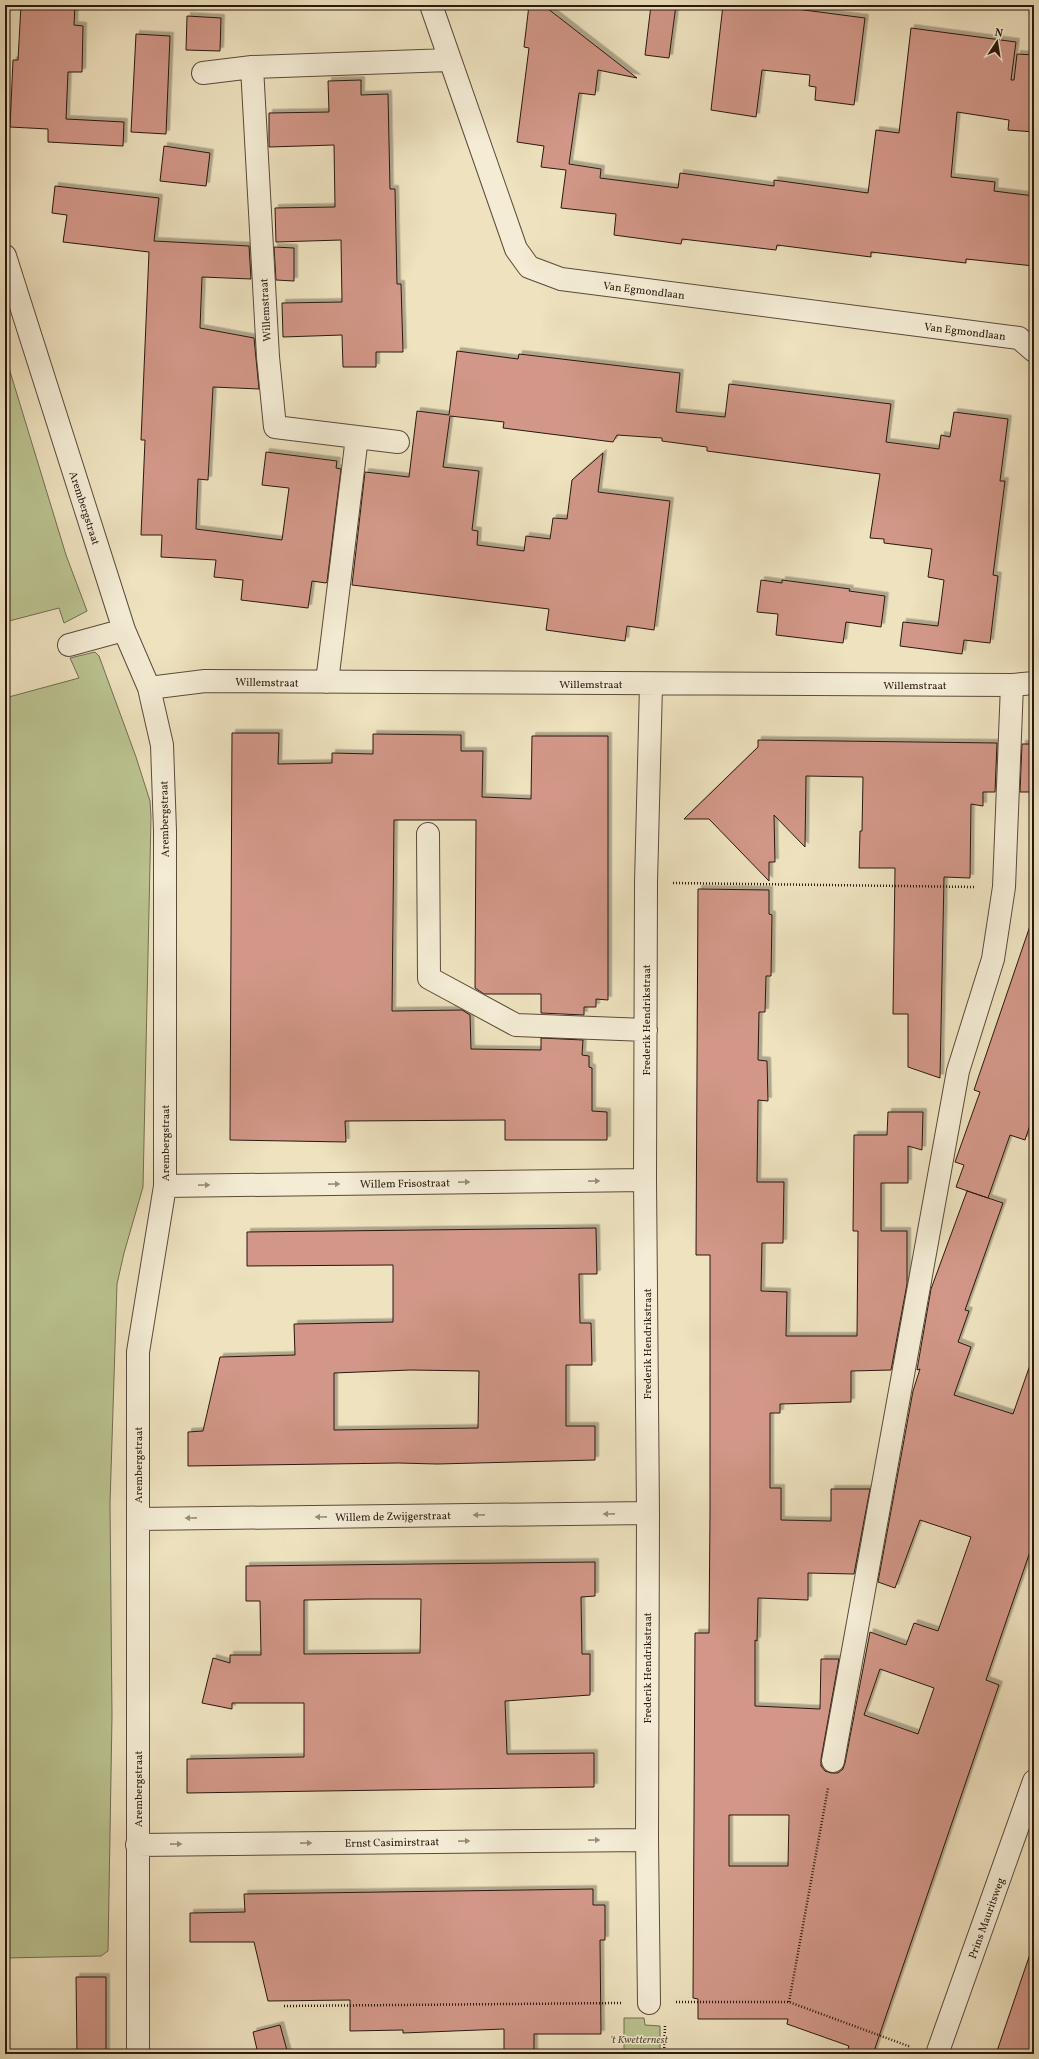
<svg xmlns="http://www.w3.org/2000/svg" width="1039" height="2059" font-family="Vollkorn,serif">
	<defs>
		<filter id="shadow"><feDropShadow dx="3.5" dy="-3.5" stdDeviation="0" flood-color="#0004"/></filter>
	</defs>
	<rect width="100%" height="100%" fill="#eee2bf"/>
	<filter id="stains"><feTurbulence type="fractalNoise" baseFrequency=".005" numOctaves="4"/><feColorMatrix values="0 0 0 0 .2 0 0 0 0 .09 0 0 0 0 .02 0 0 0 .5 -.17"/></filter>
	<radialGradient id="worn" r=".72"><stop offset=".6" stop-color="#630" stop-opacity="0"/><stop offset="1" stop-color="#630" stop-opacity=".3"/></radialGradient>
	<path fill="#bac390" stroke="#726e50" d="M 5,355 L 66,555 L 87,611 L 64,623 L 59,608 L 5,622 Z
		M 95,652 L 99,656 L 136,757 L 150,801 L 151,817 L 143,1187 L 124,1253 L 117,1284 L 110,1503 L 112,1716 L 108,1951 L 101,1956 L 5,1958 L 5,698 L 79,678 L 70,658 Z
		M 624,2018 L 644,2018 L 645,2025 L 660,2026 L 660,2054 L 624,2054 Z"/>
	<path fill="#d29788" stroke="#2a180f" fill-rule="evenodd" filter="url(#shadow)" d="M 21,5 L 75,5 L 74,25 L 83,26 L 82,72 L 68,72 L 66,119 L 124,122 L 123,146 L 48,142 L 48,129 L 10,127 L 13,60 L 18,60 Z
		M 529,5 L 543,5 L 637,78 L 598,70 L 595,95 L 579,93 L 569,164 L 601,169 L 600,178 L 678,188 L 680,173 L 774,186 L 774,180 L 868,193 L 876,130 L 899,133 L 911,28 L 1016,42 L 1011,80 L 1014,80 L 1017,54 L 1034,55 L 1034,132 L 1008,130 L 1009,120 L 957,112 L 951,177 L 995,182 L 994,191 L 1034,196 L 1034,266 L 966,259 L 966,263 L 871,252 L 871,257 L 777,245 L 776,250 L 682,239 L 681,244 L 614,235 L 616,214 L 561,208 L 566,170 L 541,167 L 544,146 L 517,142 L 529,48 L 524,47 Z
		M 651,5 L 676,5 L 669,58 L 645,55 Z
		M 723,5 L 766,5 L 865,18 L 854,105 L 815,100 L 816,87 L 809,86 L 810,75 L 762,70 L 756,117 L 711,110 Z
		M 187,16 L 221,18 L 220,51 L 186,50 Z
		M 136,34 L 170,36 L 166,134 L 131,132 Z
		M 361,80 L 361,95 L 388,94 L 390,189 L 395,189 L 397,284 L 401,284 L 403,352 L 376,352 L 376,367 L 343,367 L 342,335 L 283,337 L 282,303 L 342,302 L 341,240 L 276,242 L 275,208 L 335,207 L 334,145 L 269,147 L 269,113 L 329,112 L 328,81 Z
		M 164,146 L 210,153 L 206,186 L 160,181 Z
		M 55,186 L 159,198 L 154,241 L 249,246 L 251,279 L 202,277 L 200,328 L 254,338 L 259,389 L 213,387 L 208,480 L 198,479 L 196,529 L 282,540 L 289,488 L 262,485 L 266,452 L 337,461 L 336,468 L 341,469 L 327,582 L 326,583 L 312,581 L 308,608 L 241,600 L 243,580 L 214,577 L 216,560 L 161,557 L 162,535 L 141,535 L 145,440 L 141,440 L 149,252 L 63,242 L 67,215 L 52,213 Z
		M 274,247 L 294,248 L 294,281 L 276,280 Z
		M 457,351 L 518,359 L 519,354 L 680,373 L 676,412 L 725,417 L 729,384 L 891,404 L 886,442 L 939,449 L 941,435 L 950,437 L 954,412 L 1008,419 L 1000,481 L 1005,481 L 993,575 L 998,576 L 990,643 L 964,640 L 962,654 L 900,646 L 903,622 L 938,626 L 944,580 L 928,577 L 932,549 L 884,543 L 884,539 L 870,538 L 880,474 L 707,451 L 707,447 L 662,441 L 662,438 L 617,435 L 613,442 L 503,428 L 504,422 L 450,416 L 443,467 L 479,471 L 472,530 L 478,531 L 477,545 L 524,551 L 526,536 L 550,539 L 553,518 L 567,519 L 572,480 L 603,453 L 598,492 L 670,501 L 654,630 L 627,626 L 625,641 L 546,630 L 549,609 L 352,585 L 365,472 L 409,477 L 417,411 L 449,415 Z
		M 761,580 L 782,583 L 782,580 L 850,589 L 849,591 L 885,596 L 881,627 L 846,622 L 843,643 L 776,635 L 778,614 L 757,612 Z
		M 232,733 L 279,733 L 278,764 L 332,763 L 332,753 L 373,754 L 373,734 L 461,735 L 461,751 L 483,751 L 482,797 L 531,799 L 532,736 L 608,736 L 608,1000 L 596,999 L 596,1007 L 584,1007 L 584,1015 L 541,1013 L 541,994 L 484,994 L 475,988 L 476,820 L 394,820 L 392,1011 L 462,1010 L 470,1015 L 471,1049 L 541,1050 L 541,1038 L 583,1040 L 582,1055 L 589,1056 L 589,1067 L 592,1068 L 592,1111 L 607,1112 L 607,1140 L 505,1140 L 505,1120 L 345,1121 L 346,1142 L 230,1140 Z
		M 758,740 L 997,743 L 995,792 L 983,792 L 983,806 L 971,804 L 970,878 L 944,877 L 940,1078 L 908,1067 L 908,1014 L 893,1014 L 895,868 L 859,868 L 860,831 L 862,831 L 863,777 L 806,776 L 805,847 L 774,815 L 775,862 L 769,862 L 769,881 L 709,819 L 684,819 L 758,747 Z
		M 1022,744 L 1034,744 L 1034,792 L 1020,792 Z
		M 698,889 L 769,890 L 769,914 L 772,915 L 771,976 L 766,976 L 765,1012 L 759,1012 L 758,1060 L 767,1061 L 768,1101 L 758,1100 L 757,1182 L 784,1182 L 783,1243 L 762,1243 L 761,1291 L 787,1292 L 786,1336 L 857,1336 L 858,1231 L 853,1231 L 854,1135 L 887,1135 L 888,1112 L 923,1112 L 922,1150 L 908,1146 L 908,1183 L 881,1183 L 881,1231 L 907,1231 L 907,1284 L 891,1370 L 851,1371 L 851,1402 L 780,1404 L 780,1413 L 770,1413 L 770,1488 L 781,1488 L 781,1520 L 831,1521 L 831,1489 L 870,1489 L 854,1574 L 808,1573 L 808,1600 L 758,1598 L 757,1641 L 755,1640 L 755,1706 L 820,1709 L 821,1659 L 839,1659 L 821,1759 L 821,1766 L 825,1771 L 831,1773 L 838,1773 L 843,1769 L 845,1763 L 870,1632 L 906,1645 L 914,1623 L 938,1631 L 971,1537 L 920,1520 L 895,1588 L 878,1582 L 913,1391 L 920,1369 L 917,1370 L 931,1289 L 967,1191 L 1003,1203 L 965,1310 L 969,1311 L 958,1342 L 971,1347 L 954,1395 L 1013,1414 L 1030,1365 L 1034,1366 L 1034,1540 L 986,1680 L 999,1685 L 873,2054 L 846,2054 L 849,2046 L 787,2024 L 788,2019 L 698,2019 L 698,1999 L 693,1998 L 695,1633 L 709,1633 L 710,1512 L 710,1255 L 696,1255 ZM 880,1669 L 934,1688 L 918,1734 L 864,1715 ZM 729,1815 L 789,1815 L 788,1866 L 729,1866 Z
		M 1030,926 L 1034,926 L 1034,1113 L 1025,1140 L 1010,1135 L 988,1198 L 956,1187 L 964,1165 L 955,1162 L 980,1092 L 974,1090 Z
		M 596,1228 L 597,1274 L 579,1274 L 580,1323 L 591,1323 L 592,1365 L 566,1365 L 566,1426 L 595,1426 L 595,1460 L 437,1464 L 398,1463 L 188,1466 L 188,1432 L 203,1431 L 220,1357 L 295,1355 L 294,1324 L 393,1322 L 393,1265 L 247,1266 L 247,1232 ZM 410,1370 L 479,1371 L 478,1428 L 334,1430 L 334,1373 Z
		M 595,1562 L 595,1596 L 581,1597 L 582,1654 L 590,1654 L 590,1695 L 505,1701 L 507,1754 L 594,1753 L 594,1787 L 187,1793 L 187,1759 L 304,1757 L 304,1703 L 232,1703 L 232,1709 L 202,1703 L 213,1658 L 230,1663 L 230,1655 L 261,1655 L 260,1601 L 246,1601 L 246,1566 ZM 368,1599 L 421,1599 L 420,1653 L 304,1654 L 304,1600 Z
		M 593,1889 L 593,1905 L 605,1905 L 605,1940 L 600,1940 L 601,2034 L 534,2034 L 534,2054 L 504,2054 L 504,2029 L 403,2033 L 403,2030 L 350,2031 L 350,2000 L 268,2001 L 254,1942 L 190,1942 L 190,1913 L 245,1912 L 244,1894 Z
		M 1030,1954 L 1034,1955 L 1034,2054 L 996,2054 Z
		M 76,1977 L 106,1977 L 106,2054 L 77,2054 Z
		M 280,2025 L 288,2054 L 258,2054 L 253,2032 Z"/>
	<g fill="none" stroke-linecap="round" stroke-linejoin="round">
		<g stroke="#5b4a3b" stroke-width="24">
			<path id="minor" d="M 431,5 L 516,249 L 529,267 L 561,279 L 1019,338 L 1034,351
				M 252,67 L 268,357 L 275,427 L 398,442
				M 203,73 L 252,67 L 449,60
				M 5,256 L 124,630 L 149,688 L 162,745 L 165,831 L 165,1186 L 138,1352 L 138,2054
				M 69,645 L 124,630
				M 327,682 L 357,437
				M 149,688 L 205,681 L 1012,685 L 1034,683
				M 428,834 L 429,978 L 516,1025 L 646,1030
				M 165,1186 L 645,1180
				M 138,1519 L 648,1513
				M 833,1761 L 958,1071 L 993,959 L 1004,887 L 1012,685
				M 137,1845 L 647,1840
				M 649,2003 L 647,1840 L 648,1513 L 645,1180 L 646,883 L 651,685
				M 937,2054 L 1034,1781"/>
		</g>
		<path stroke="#2a180f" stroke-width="2.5" stroke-dasharray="1 2" stroke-linecap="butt" d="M 673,883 L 976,887
			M 676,2002 L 789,2002 L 911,2047
			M 789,2002 L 828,1788
			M 284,2006 L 621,2003
			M 664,2054 L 665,2025"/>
		<use href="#minor" stroke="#f4ecd5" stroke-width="22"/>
	</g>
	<defs><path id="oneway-solid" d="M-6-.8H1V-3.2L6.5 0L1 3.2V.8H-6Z"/></defs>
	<g fill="#998d7c">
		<use href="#oneway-solid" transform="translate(594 1181) rotate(-1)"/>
		<use href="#oneway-solid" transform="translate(464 1182) rotate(-1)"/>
		<use href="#oneway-solid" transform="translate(334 1184) rotate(-1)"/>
		<use href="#oneway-solid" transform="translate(204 1185) rotate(-1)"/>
		<use href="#oneway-solid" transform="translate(609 1514) rotate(179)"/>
		<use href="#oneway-solid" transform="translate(479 1515) rotate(179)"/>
		<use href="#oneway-solid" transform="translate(321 1517) rotate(179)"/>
		<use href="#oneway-solid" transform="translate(191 1518) rotate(179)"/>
		<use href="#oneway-solid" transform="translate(594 1840) rotate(-1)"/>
		<use href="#oneway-solid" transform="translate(464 1841) rotate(-1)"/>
		<use href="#oneway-solid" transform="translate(306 1843) rotate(-1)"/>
		<use href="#oneway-solid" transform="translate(176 1844) rotate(-1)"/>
	</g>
	<g text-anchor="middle" stroke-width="3" stroke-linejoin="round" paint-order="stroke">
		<g font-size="11" fill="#2a180f" stroke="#f4ecd5">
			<text transform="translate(644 290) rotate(7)" y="4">Van Egmondlaan</text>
			<text transform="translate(265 310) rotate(-93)" y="4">Willemstraat</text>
			<text transform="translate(965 331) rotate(7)" y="4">Van Egmondlaan</text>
			<text transform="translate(85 508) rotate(72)" y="4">Arembergstraat</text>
			<text transform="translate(267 682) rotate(1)" y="4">Willemstraat</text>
			<text x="591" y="688">Willemstraat</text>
			<text x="915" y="689">Willemstraat</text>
			<text transform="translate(164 819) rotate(-91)" y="4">Arembergstraat</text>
			<text transform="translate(646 1020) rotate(-90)" y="4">Frederik Hendrikstraat</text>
			<text transform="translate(165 1143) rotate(-90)" y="4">Arembergstraat</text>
			<text transform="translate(405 1183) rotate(-1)" y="4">Willem Frisostraat</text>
			<text transform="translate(647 1344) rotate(-90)" y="4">Frederik Hendrikstraat</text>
			<text transform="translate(138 1465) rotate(-90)" y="4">Arembergstraat</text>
			<text transform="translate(393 1516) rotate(-1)" y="4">Willem de Zwijgerstraat</text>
			<text transform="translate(647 1668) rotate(-90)" y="4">Frederik Hendrikstraat</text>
			<text transform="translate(138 1789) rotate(-90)" y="4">Arembergstraat</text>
			<text transform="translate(392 1842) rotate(-1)" y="4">Ernst Casimirstraat</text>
			<text transform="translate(986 1918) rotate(-70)" y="4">Prins Mauritsweg</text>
		</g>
		<g font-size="11" font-style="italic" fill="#554b36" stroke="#f4ecd5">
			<text x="639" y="2043">'t Kwetternest</text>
		</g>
	</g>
	<rect width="1039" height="2059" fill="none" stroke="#eee2bf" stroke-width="20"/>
	<rect x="6" y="6" width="1027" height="2047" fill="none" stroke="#2a180f" stroke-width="2"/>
	<rect x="10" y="10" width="1019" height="2039" fill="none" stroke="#2a180f"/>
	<g transform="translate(997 42) rotate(12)" stroke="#f4ecd5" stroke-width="3" paint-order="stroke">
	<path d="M0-3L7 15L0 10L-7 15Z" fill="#2a180f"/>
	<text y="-6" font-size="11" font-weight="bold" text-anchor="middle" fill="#2a180f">N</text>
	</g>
	<rect width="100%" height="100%" filter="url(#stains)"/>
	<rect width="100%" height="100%" fill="url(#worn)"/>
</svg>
